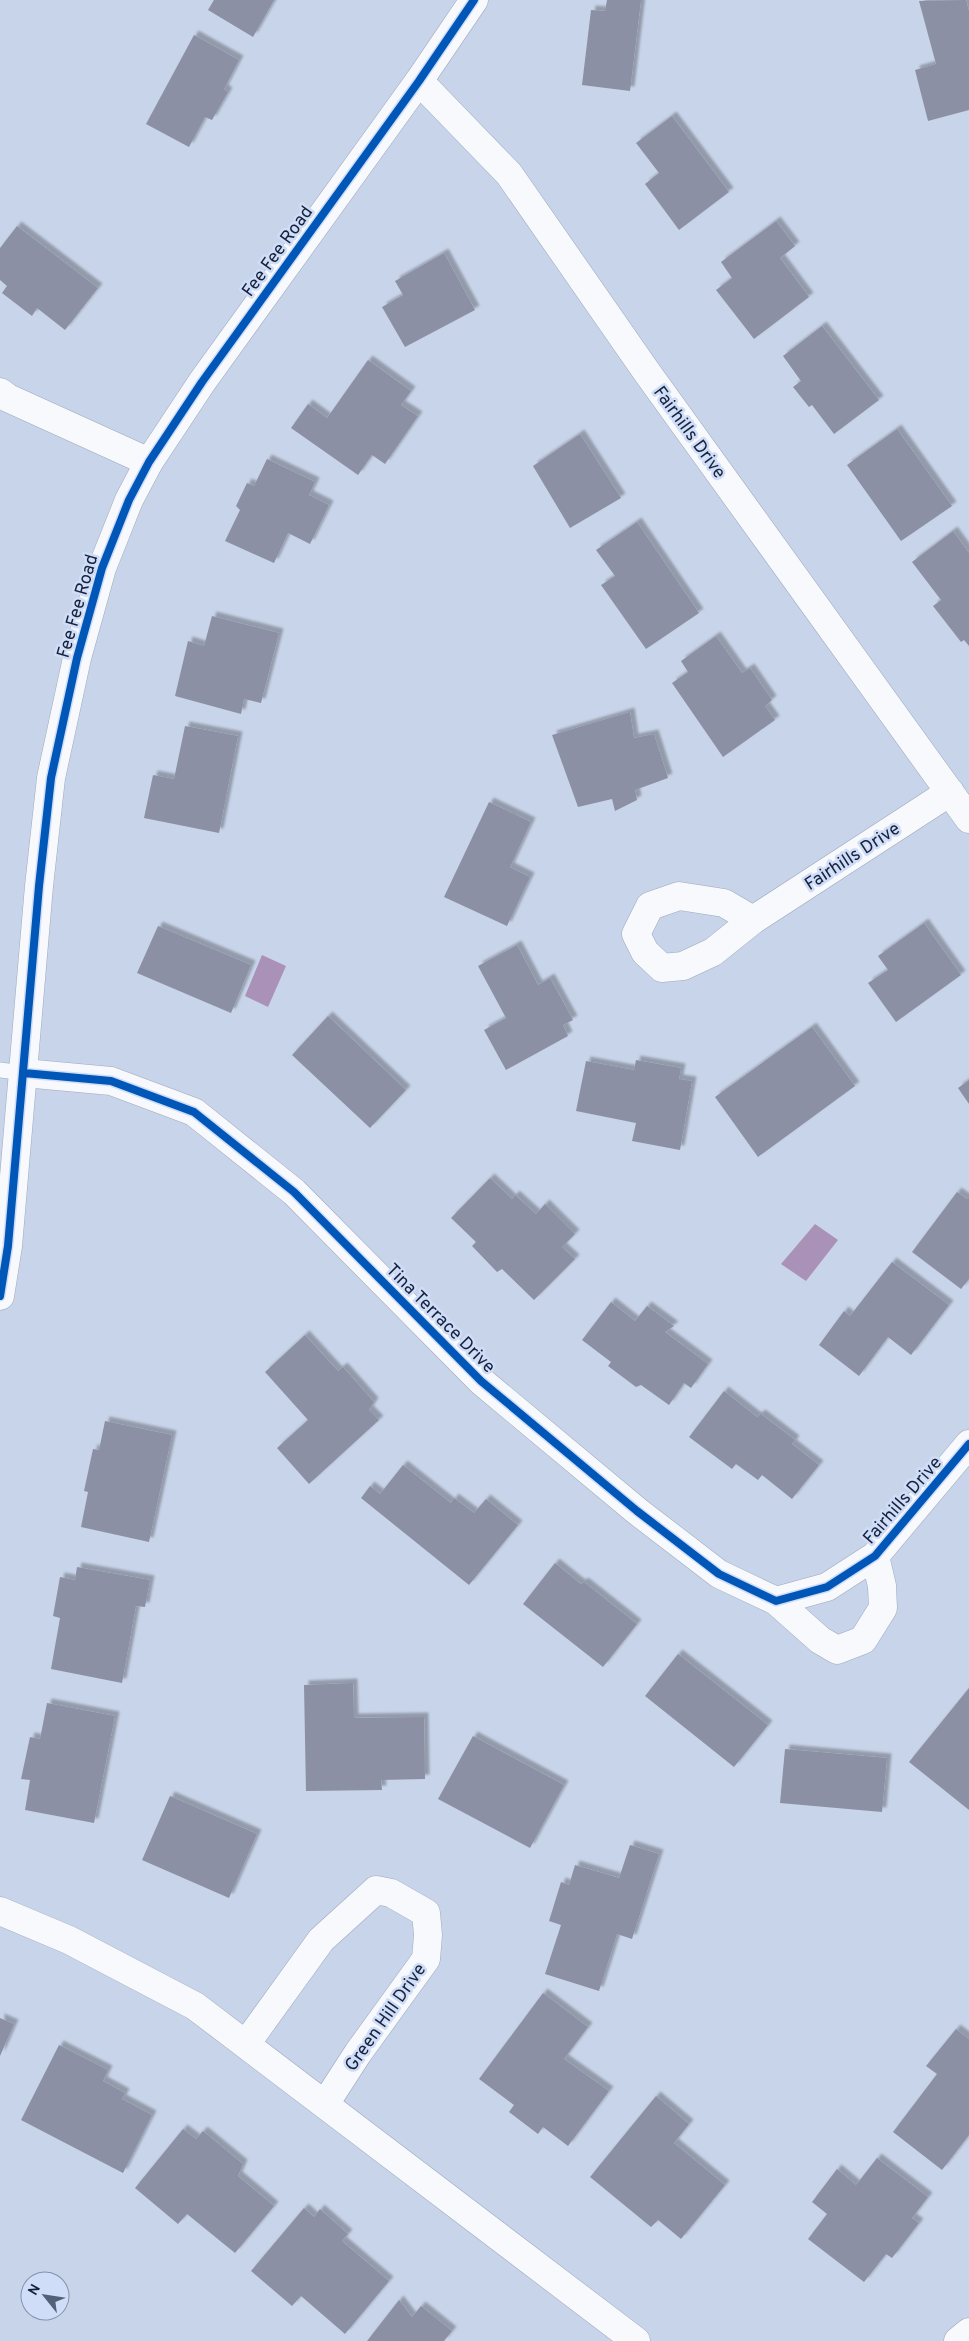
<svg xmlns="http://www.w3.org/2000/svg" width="969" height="2341" font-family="Overpass,sans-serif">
	<defs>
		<filter id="shadow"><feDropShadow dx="4.5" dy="-4.5" stdDeviation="1" flood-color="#0004"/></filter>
	</defs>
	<rect width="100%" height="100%" fill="#c8d4e9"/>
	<path fill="#aa91b7" d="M 262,955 L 286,966 L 268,1007 L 245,996 Z
		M 815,1224 L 838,1240 L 806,1281 L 781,1264 Z"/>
	<path fill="#8c90a4" filter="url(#shadow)" d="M 214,0 L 274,0 L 253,37 L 208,10 Z
		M 607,0 L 641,0 L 630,91 L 582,85 L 591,10 L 605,11 Z
		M 966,0 L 969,11 L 969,110 L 928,121 L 915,70 L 936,64 L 919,1 Z
		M 194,35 L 239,60 L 224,89 L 228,92 L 212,120 L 205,117 L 189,147 L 146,124 Z
		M 672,116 L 729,192 L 679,230 L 645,184 L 659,173 L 636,143 Z
		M 776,221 L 795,246 L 780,258 L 809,297 L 754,339 L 716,290 L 732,278 L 721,262 Z
		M 17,226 L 98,288 L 65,330 L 37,308 L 32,316 L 2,293 L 7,286 L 0,280 L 0,248 Z
		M 444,253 L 475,310 L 405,347 L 382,307 L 403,295 L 395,281 Z
		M 822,326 L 879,400 L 834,434 L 812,405 L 809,407 L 793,387 L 801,381 L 783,356 Z
		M 368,360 L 411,391 L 401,405 L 418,416 L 385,464 L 372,455 L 358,475 L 291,428 L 308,404 L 327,418 Z
		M 897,429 L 952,506 L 901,541 L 847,465 Z
		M 580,434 L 621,498 L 570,528 L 533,466 Z
		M 267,459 L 315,482 L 309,495 L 329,505 L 310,544 L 288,533 L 274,563 L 225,541 L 240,510 L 236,506 L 247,483 L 254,486 Z
		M 637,522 L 699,613 L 646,649 L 601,585 L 615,576 L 596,550 Z
		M 953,531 L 969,553 L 969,646 L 964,640 L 961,642 L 933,606 L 941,600 L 912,562 Z
		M 212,616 L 279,633 L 261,703 L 244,699 L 241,714 L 175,696 L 188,641 L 204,646 Z
		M 716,636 L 742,673 L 750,668 L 772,700 L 765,706 L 775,720 L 723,757 L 672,683 L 688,672 L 681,661 Z
		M 630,712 L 634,738 L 654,734 L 668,778 L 635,790 L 637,800 L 615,811 L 612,799 L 578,807 L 552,735 Z
		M 185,726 L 238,736 L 219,833 L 144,818 L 153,775 L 174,779 Z
		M 489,802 L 531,822 L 510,867 L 530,877 L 507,926 L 444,897 Z
		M 924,923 L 961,975 L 896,1022 L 868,983 L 888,970 L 878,956 Z
		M 158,926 L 251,965 L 231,1013 L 137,973 Z
		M 517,945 L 538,985 L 550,978 L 573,1020 L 563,1025 L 568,1036 L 506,1070 L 484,1030 L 506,1018 L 478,966 Z
		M 328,1016 L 406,1090 L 370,1128 L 292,1055 Z
		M 812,1027 L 855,1086 L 758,1157 L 715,1097 Z
		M 636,1060 L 681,1068 L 679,1079 L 692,1081 L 680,1150 L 632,1141 L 636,1123 L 576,1111 L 586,1061 L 634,1070 Z
		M 969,1080 L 969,1104 L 958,1088 Z
		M 490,1178 L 512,1199 L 515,1195 L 536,1214 L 545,1204 L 575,1234 L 562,1247 L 575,1259 L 534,1300 L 502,1269 L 497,1272 L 472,1246 L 476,1242 L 451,1218 Z
		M 957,1192 L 967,1199 L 969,1197 L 969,1279 L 961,1289 L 912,1252 Z
		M 892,1262 L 949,1305 L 911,1355 L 888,1337 L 859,1376 L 819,1345 L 844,1311 L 850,1316 Z
		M 611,1302 L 635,1321 L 647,1306 L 674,1326 L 665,1332 L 708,1364 L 691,1388 L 684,1383 L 669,1405 L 641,1385 L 636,1387 L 608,1366 L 611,1362 L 582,1340 Z
		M 305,1335 L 338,1371 L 343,1367 L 374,1402 L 369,1410 L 379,1420 L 309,1484 L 277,1448 L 308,1420 L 265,1372 Z
		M 724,1391 L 757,1417 L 761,1414 L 795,1440 L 792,1444 L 819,1465 L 792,1499 L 762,1475 L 758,1480 L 736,1464 L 732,1469 L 689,1437 Z
		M 105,1421 L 172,1435 L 149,1542 L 81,1527 L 88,1492 L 84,1491 L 93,1449 L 99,1450 Z
		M 403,1465 L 451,1503 L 454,1498 L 474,1513 L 486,1499 L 518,1525 L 469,1585 L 361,1498 L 370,1486 L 380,1494 Z
		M 555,1563 L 581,1584 L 584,1582 L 637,1624 L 603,1667 L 523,1604 Z
		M 77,1567 L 150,1580 L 145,1607 L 136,1606 L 122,1683 L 51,1669 L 60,1618 L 53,1616 L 60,1577 L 75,1580 Z
		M 678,1654 L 768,1725 L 734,1767 L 645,1696 Z
		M 353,1683 L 354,1718 L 424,1717 L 425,1779 L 381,1780 L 382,1790 L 306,1791 L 304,1685 Z
		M 969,1688 L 969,1810 L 909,1762 Z
		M 47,1703 L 115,1716 L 94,1823 L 25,1810 L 30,1780 L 21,1779 L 30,1737 L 40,1739 Z
		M 473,1736 L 564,1785 L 530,1848 L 438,1799 Z
		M 785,1749 L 887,1758 L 882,1812 L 780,1803 Z
		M 170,1796 L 257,1834 L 229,1898 L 142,1860 Z
		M 630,1845 L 659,1854 L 632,1939 L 617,1934 L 599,1991 L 545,1974 L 561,1925 L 549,1921 L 561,1882 L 569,1885 L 575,1865 L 619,1878 Z
		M 543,1993 L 588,2027 L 564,2059 L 609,2091 L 568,2146 L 543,2127 L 538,2134 L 509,2112 L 514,2105 L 479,2079 Z
		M 0,2018 L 14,2024 L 0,2056 Z
		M 956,2029 L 969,2039 L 969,2135 L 942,2170 L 893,2132 L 937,2074 L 926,2066 Z
		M 59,2045 L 108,2070 L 103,2081 L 125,2093 L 122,2099 L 152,2115 L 123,2173 L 21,2120 Z
		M 656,2096 L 689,2124 L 674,2143 L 725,2185 L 681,2239 L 658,2220 L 651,2227 L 590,2177 Z
		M 183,2129 L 196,2139 L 203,2131 L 243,2164 L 238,2176 L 274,2206 L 235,2253 L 187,2214 L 178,2224 L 135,2188 Z
		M 877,2158 L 928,2197 L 912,2218 L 919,2223 L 892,2258 L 886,2254 L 864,2282 L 808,2239 L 827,2214 L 812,2202 L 837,2169 L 856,2185 Z
		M 304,2208 L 314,2217 L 320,2209 L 348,2234 L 342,2241 L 389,2281 L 345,2334 L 301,2296 L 292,2306 L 251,2271 Z
		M 399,2300 L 412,2317 L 421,2306 L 452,2331 L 444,2341 L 367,2341 Z"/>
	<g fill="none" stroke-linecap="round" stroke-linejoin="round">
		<g stroke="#9da9be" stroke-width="16">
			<path id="service" d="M 0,1070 L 24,1073"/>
		</g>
		<g stroke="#9da9be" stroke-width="29">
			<path id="minor" d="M 419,81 L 509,174 L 646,371 L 969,819
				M 0,392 L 8,398 L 149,462
				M 753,920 L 724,903 L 679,896 L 650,906 L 636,934 L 645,952 L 662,968 L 683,966 L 713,952 L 753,920 L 950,792
				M 24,1073 L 111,1081 L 194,1112 L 294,1192 L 481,1381 L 637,1511 L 719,1574 L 776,1601 L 827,1587 L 875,1556 L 969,1444
				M 776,1601 L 820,1640 L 837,1650 L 863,1640 L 883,1608 L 882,1586 L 875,1556
				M 0,1911 L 69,1940 L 195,2006 L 636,2341
				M 246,2044 L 321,1940 L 376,1890 L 391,1893 L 426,1913 L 428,1935 L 426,1959 L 358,2053 L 325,2104
				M 958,2341 L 969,2332"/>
		</g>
		<g stroke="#9da9be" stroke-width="29">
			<path id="tertiary" d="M 0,1296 L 8,1246 L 39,886 L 51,778 L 77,658 L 102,568 L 129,500 L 149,462 L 202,382 L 419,81 L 474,0"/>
		</g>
		<use href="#service" stroke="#f7f9fc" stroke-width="15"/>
		<use href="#minor" stroke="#f7f9fc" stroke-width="28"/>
		<use href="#tertiary" stroke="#f7f9fc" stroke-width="28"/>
		<g stroke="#cfddf8" stroke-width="11">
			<path id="cycleway" d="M 24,1073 L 111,1081 L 194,1112 L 294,1192 L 481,1381 L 637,1511 L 719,1574 L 776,1601 L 827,1587 L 875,1556 L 969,1444
				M 0,1296 L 8,1246 L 39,886 L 51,778 L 77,658 L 102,568 L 129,500 L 149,462 L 202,382 L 419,81 L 474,0"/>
		</g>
		<use href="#cycleway" stroke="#0057b8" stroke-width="8"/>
	</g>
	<g text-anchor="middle" stroke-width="5" stroke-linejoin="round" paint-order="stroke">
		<g font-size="18" fill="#16223a" stroke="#cfddf8">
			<text transform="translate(277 251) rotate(-54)" y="6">Fee Fee Road</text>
			<text transform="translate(690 432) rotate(54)" y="6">Fairhills Drive</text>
			<text transform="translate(77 606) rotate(-74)" y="6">Fee Fee Road</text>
			<text transform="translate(852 856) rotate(-33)" y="6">Fairhills Drive</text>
			<text transform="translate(441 1318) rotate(45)" y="6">Tina Terrace Drive</text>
			<text transform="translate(902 1500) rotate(-49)" y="6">Fairhills Drive</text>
			<text transform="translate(385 2017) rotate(-55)" y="6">Green Hill Drive</text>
		</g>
	</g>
	<g transform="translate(45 2296) rotate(300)"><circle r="24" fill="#cfddf8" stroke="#8592ac"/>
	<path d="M0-4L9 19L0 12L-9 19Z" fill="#546077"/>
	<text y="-8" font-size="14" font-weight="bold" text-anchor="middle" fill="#16223a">N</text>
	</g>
</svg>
